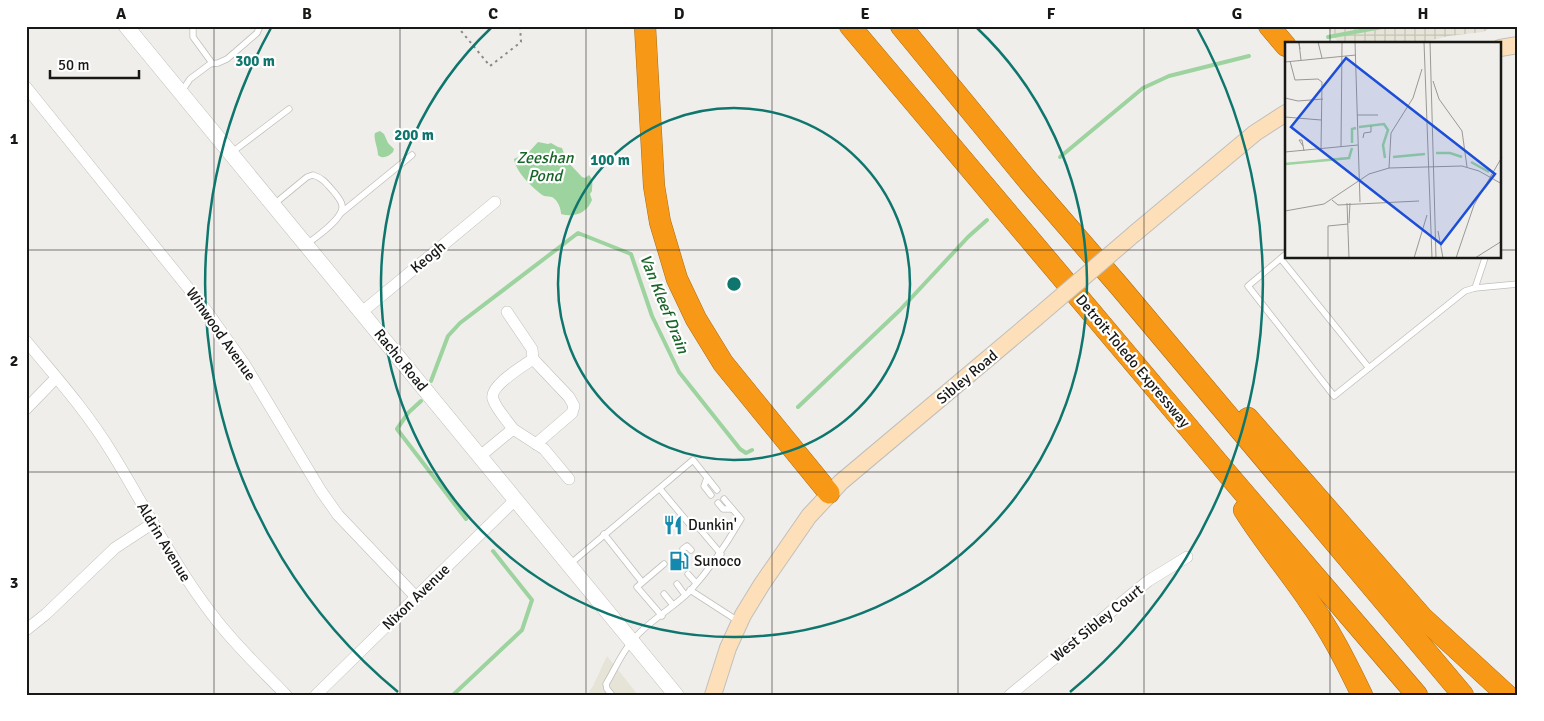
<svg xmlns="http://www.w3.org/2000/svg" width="1544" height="721" font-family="Signika,sans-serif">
<defs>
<pattern id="industrial-grid" width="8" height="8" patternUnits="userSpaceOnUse" patternTransform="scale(1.25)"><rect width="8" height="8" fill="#e6e3d7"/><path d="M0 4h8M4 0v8" fill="none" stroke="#c5c2b8"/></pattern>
</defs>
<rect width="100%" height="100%" fill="#f0eeea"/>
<path fill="#e6e3d7" d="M607,656l31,39h-51l6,-9z"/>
<path fill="url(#industrial-grid)" d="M1326,26h169l-12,6 -34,4 -34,8h-75z"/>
<g fill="#9cd39f">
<path d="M380,131l4,3 4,9 6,6 -1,3c-4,4 -10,8 -15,3 0,-7 -5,-17 -3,-22z"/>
<path d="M538,142l10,2 3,-1 7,4 4,1 5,13 15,16 3,1 4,-3c5,5 3,10 3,16l-2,3 2,6c-5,13 -18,18 -31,14 0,-5 -3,-14 -9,-17 -5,-1 -8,0 -11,-3 -10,-8 -25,-22 -27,-35l15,-7z"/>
</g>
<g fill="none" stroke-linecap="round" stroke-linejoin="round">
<g stroke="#9cd39f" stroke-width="4">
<path d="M1328,37l59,-11"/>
<path d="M1060,157l83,-69 26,-12 80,-20"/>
<path d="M431,381l17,-45 12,-13 118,-90 53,21 21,62 27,56 61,77 6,4 6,-3"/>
<path d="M421,401l-13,12 -11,16 69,90"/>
<path d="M798,407l102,-97 68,-73 19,-17"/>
<path d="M453,695l69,-65 10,-30 -39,-49"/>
</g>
<defs>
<g id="service">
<path d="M193,26v11l19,26"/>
<path d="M182,91l8,-12 20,-15 8,-1 9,-4 30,-26 3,-7"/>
<path d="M231,153l58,-44"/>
<path d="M273,205l34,-28 6,-2c10,3 14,9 21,17 3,4 7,8 8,13 3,13 -26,32 -35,39"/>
<path d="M341,213l71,-58"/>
<path d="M1286,254l-38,32 86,110 131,-105 10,-3 43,-4"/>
<path d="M1281,259l88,109"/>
<path d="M1475,288l10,-30"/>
<path d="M707,478l-3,8 7,9"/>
<path d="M660,489l31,37 8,2 22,26"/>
<path d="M718,503l5,6h9"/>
<path d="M604,534l38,48"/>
<path d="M683,549l4,-3 4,4"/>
<path d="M570,564l123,-104 24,30"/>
<path d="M688,574l8,9"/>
<path d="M677,584l8,11"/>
<path d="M690,590l48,31"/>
<path d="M664,594l9,11"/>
<path d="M662,616l-25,-29 27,-23"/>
<path d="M612,695l-5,-6 -1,-5c8,-13 15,-30 26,-43 16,-20 40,-32 58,-50 20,-22 36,-46 51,-72l-17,-20"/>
</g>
<g id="minor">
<path d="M26,87l180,223 39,55 76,126 17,24 78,82"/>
<path d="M362,312l133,-110"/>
<path d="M507,312l25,37 1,10c-10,7 -44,27 -40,40 3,10 14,21 20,30"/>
<path d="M26,341c30,36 62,72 86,112 34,55 62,113 102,164 21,28 48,53 72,78"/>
<path d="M533,359l36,38 5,9 -2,7 -36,31"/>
<path d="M26,409l30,-31"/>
<path d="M479,457l34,-28 31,20 25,30"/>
<path d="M26,630l20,-16 69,-66 38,-25"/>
<path d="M316,695l200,-196"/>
<path d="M1010,695l138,-114 39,-24"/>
</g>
<path id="tertiary" d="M126,26l550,669"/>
<g id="secondary">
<path d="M1500,48l18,-3"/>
<path d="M1134,234l121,-101 31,-20"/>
<path d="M713,695l15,-47 15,-33 19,-31 47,-68 32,-34 195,-164"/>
</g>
<g id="motorway">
<path d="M645,26l9,160 6,36 17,57 19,40 27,44 106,130"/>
<path d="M850,26l375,445 192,224"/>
<path d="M901,26l129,157 90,104 343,408"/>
<path d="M1269,26l17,20"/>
<path d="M1248,418l174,199 85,78"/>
<path d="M1244,510c20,32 44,60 65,91 21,29 37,61 53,94"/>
</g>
</defs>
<use href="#service" stroke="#c0bfbb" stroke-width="7"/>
<use href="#minor" stroke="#c0bfbb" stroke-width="12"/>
<use href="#tertiary" stroke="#c0bfbb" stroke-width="16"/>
<use href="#secondary" stroke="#c0bfbb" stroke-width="18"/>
<use href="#motorway" stroke="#a96c17" stroke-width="22"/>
<path stroke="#8a8986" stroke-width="2" stroke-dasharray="2.5 4" stroke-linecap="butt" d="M457,26l33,40 31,-24 -1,-16"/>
<use href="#service" stroke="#fff" stroke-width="5.5"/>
<use href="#minor" stroke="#fff" stroke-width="11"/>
<use href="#tertiary" stroke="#fff" stroke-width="15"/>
<use href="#secondary" stroke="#fde0b9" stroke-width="16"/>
<use href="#motorway" stroke="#f79917" stroke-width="21"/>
<defs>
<path id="secondary-bridge" d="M1036,318l98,-84"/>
</defs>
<use href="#secondary-bridge" stroke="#c0bfbb" stroke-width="18" stroke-linecap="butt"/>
<use href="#secondary-bridge" stroke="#fde0b9" stroke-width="16"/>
</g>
<path fill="none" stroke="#181816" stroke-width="1" stroke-opacity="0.55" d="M214,26v669M400,26v669M586,26v669M772,26v669M958,26v669M1144,26v669M1330,26v18M26,250h1260M1500,250h18M1330,258v437M26,472h1492"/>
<g fill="none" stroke="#0f766e" stroke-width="2.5">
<circle cx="734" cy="284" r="176"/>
<path d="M977 28A353 353 0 1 1 491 28"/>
<path d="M398 692A529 529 0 0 1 271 28M1197 28A529 529 0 0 1 1070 692"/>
</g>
<defs>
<symbol id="restaurant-bare" viewBox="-9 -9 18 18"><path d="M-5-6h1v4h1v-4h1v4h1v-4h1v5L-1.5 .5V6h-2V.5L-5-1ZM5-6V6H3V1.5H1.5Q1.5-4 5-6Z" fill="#1589ad" stroke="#fff" stroke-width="2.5" paint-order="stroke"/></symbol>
<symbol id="fuel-bare" viewBox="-9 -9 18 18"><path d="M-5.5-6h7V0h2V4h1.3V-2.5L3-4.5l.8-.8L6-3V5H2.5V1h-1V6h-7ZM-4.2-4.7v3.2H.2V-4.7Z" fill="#1589ad" stroke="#fff" stroke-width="2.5" paint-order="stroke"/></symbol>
</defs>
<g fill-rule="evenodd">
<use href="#restaurant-bare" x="659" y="511" width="28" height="28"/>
<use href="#fuel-bare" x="665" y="547" width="28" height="28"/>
</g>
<g text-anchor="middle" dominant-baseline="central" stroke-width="4.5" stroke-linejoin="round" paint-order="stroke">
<g font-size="15" fill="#181816" stroke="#fff">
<text transform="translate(428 257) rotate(-40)">Keogh</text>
<text transform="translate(221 334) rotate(55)">Winwood Avenue</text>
<text transform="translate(401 360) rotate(51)">Racho Road</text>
<text transform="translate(1133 361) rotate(50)">Detroit-Toledo Expressway</text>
<text transform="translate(967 377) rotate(-40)">Sibley Road</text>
<text transform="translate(164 542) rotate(59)">Aldrin Avenue</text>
<text transform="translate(416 597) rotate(-44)">Nixon Avenue</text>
<text transform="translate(1097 623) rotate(-39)">West Sibley Court</text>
</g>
<g font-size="15" fill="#181816" stroke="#fff" text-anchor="start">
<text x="688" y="525">Dunkin'</text>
<text x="694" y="561">Sunoco</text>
</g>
<g font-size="16" font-style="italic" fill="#186627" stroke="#fff">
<text x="545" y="158">Zeeshan<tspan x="545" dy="18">Pond</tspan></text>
<text transform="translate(664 304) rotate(68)">Van Kleef Drain</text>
</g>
</g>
<g transform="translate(1285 42)">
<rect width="216" height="216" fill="#f0eeea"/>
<path fill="none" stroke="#9cd39f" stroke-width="2.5" d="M74,85l25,-3 4,6 -5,15 2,13M67,101v-14l4,-1M151,111h14l12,4M108,115l32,-3M186,120l18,10M0,122l64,-6 3,-10"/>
<path fill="none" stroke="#9a9895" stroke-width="1" d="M33,0l4,16M70,0l5,160M139,0l8,216M145,0l6,216M15,7l-1,-6 2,17M5,19l5,19 23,-1 4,3 -1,67M0,20l71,-7M148,39l6,18 23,32 5,36M0,56l13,3 25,-2M72,73h21M0,75l36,3M78,96l1,-5 7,-1v-6M18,104l-4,-6h3l2,11M56,105l1,-104M0,110l73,-7M104,126l2,-35 22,-35 9,-29M47,158l6,5 81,-4M62,161l2,55M0,169l39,-7 45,-30 20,-6 73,-2 17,5 23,13M64,181l1,-20M153,189l5,27M43,216v-32l20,-2M129,216l13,-43M171,216l18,-53 28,-48M190,216l27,-17"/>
<path fill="#1d4ed8" fill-opacity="0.15" stroke="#1d4ed8" stroke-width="2.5" d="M61,16l149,116 -54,70 -150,-117z"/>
<rect width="216" height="216" fill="none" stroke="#181816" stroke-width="2.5"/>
</g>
<circle cx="734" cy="284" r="8" fill="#0f766e" stroke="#fff" stroke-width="2.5"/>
<g font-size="15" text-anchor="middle" font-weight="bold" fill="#0f766e" stroke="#fff" stroke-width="4.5" stroke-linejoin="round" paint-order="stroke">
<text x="255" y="66">300 m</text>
<text x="414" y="140">200 m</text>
<text x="610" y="165">100 m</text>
</g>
<rect width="1544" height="721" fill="none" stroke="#ffffff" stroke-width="55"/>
<path d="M50 70v8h89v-8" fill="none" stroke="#181816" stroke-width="2.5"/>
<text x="58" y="70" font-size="15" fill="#181816" stroke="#ffffff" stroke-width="4" paint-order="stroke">50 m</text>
<rect x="28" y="28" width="1488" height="666" fill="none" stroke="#181816" stroke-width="2"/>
<g font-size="16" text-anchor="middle" font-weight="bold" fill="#181816">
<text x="121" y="19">A</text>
<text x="307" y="19">B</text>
<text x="493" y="19">C</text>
<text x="679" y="19">D</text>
<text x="865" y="19">E</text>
<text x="1051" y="19">F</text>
<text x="1237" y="19">G</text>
<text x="1423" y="19">H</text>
<text x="14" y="144">1</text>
<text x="14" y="366">2</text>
<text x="14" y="588">3</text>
</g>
</svg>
